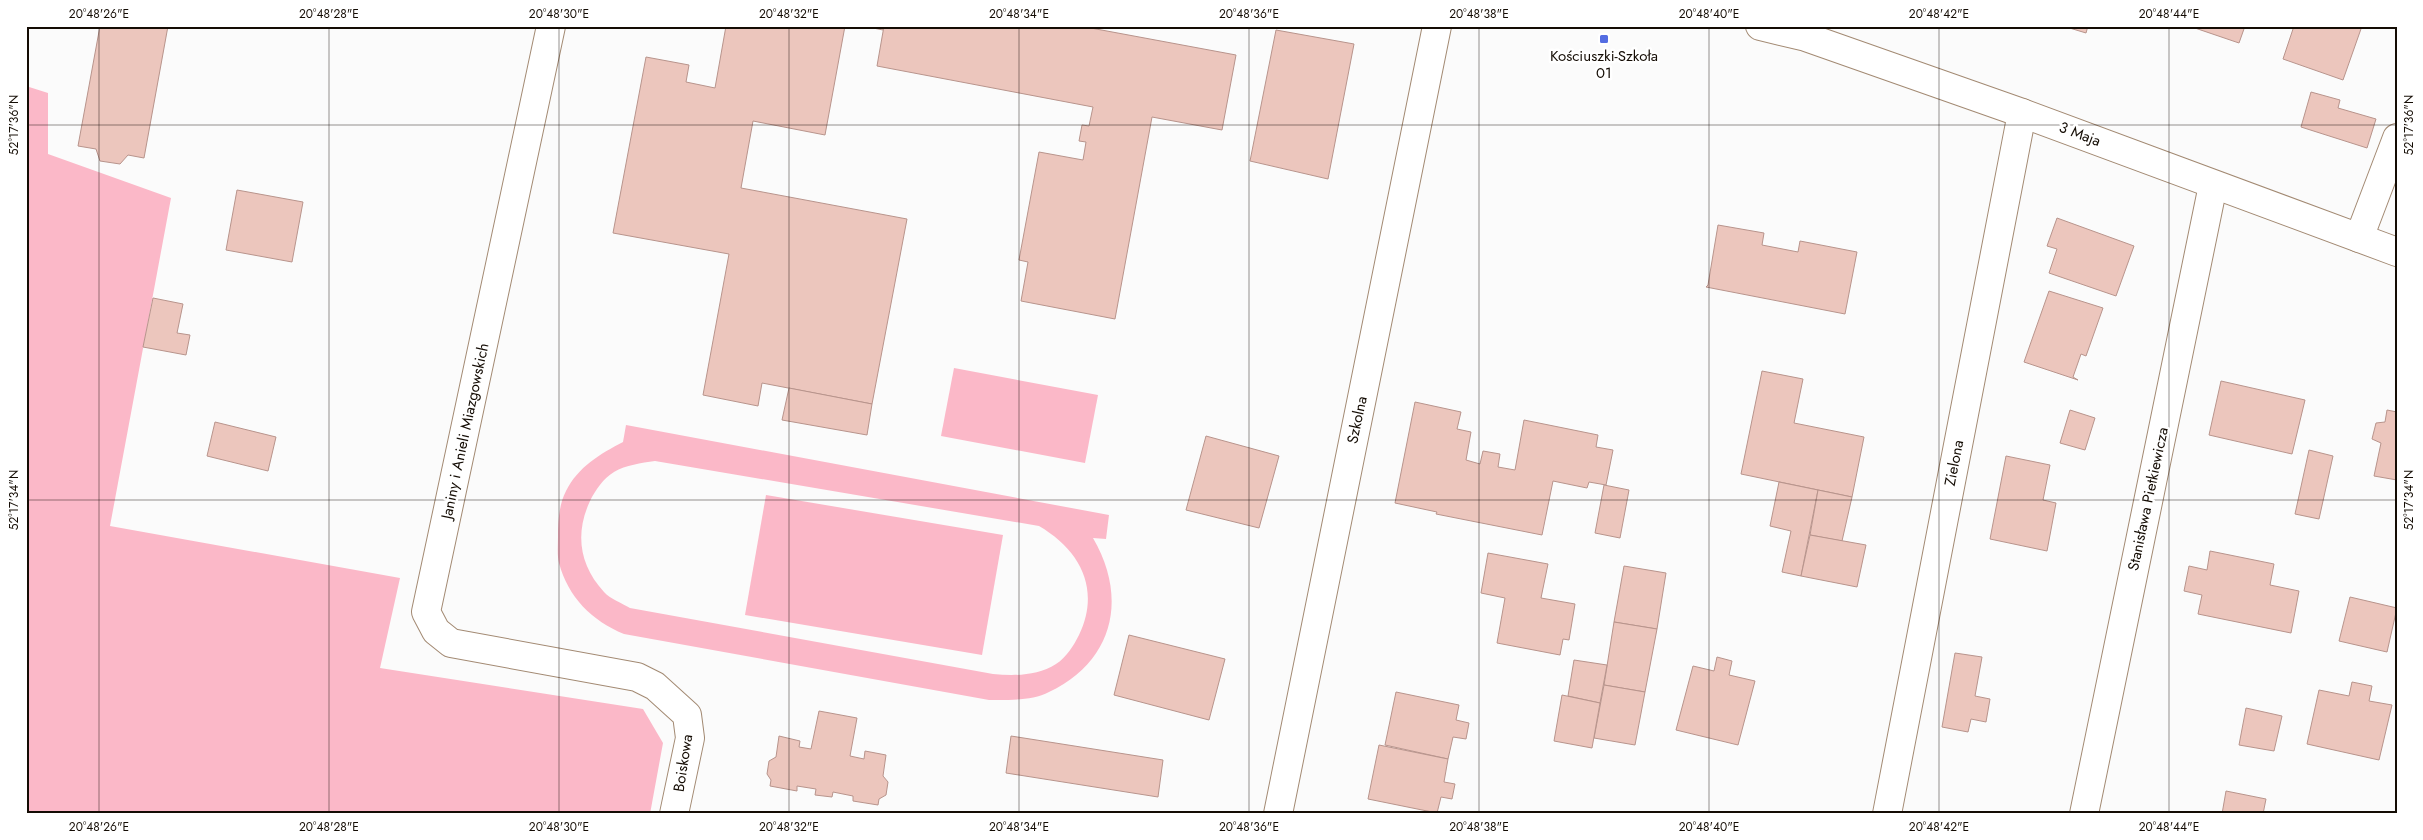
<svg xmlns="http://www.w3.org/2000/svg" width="2423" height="840" font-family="Jost,sans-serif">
<rect width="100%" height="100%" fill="#fbfbfb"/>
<g fill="#fbb8c8" fill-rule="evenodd">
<path d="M26,86l22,7v61l123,44 -61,328 290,52 -20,90 263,41 20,34 -13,71h-624z"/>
<path d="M954,368l144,27 -13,68 -144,-27z"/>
<path d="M626,425l483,90 -3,24 -13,-1c35,60 21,123 -44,154 -17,9 -42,8 -60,8l-365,-66c-32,-13 -56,-37 -65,-71 -2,-8 -1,-18 -1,-27 0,-14 1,-32 8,-45 12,-24 34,-37 57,-49zM655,461l384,65c41,24 62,63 40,109 -5,10 -13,23 -23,29 -19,12 -42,12 -63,10l-363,-66c-8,-5 -20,-9 -26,-16 -25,-27 -29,-59 -14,-91 6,-12 13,-22 24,-29 12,-7 27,-9 41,-11z"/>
<path d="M766,495l237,40 -21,120 -237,-40z"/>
</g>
<g fill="#ecc6bd" stroke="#b8948c">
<path d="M100,26h68l-24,132 -16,-3 -8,9 -20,-3 -4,-12 -18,-3z"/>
<path d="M726,26h119l-20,109 -72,-14 -12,67 166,31 -35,185 -110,-21 -4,23 -55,-11 26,-141 -116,-21 33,-176 43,8 -3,17 29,6z"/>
<path d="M863,26h21l-1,4z"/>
<path d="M884,26h196l156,29 -14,75 -70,-13 -37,202 -94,-18 7,-39 -9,-2 20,-108 44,8 3,-18 -7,-1 3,-16 7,1 4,-19 -216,-41z"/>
<path d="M2063,26h25l-2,7z"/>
<path d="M2189,26h56l-6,17z"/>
<path d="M2294,26h68l-19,54 -60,-21z"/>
<path d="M1276,30l78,14 -26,135 -78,-18z"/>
<path d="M2311,92l29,8 -2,8 38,11 -9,29 -66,-21z"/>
<path d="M237,190l66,12 -11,60 -66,-12z"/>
<path d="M2057,218l77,28 -18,50 -67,-23 8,-24 -10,-3z"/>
<path d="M1718,225l46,8 -2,12 36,7 2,-11 57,11 -12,62 -139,-27 2,-2z"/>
<path d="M2049,291l54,17 -17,48 -5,-2 -8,23 5,3 -54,-18z"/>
<path d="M153,298l30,6 -6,29 13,2 -4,20 -43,-8z"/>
<path d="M1762,371l41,8 -9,44 70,14 -12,60 -111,-23z"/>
<path d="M2221,381l84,19 -13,54 -83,-19z"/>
<path d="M789,388l83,16 -5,31 -85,-15z"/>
<path d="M1415,402l46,10 -4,17 14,3 -5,28 14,4 3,-13 17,3 -2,13 17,3 9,-50 74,15 -2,12 17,3 -7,35 -17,-3 -2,6 -34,-7 -11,54 -106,-21 1,-2 -42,-9z"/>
<path d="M2070,410l25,8 -10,32 -25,-7z"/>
<path d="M2387,410l10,2v68l-23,-4 7,-33 -9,-4 4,-16 9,-1z"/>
<path d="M215,422l61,15 -8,34 -61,-15z"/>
<path d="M1206,436l73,20 -20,72 -73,-18z"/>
<path d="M2309,450l24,6 -14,63 -24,-5z"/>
<path d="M2006,456l44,9 -7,35 13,3 -9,48 -57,-12z"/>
<path d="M1779,482l39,8 -17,86 -19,-4 9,-41 -21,-5z"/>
<path d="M1604,485l25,5 -9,48 -25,-5z"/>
<path d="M1818,490l34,7 -10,44 -32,-6z"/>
<path d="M1810,535l56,10 -9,42 -56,-11z"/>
<path d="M2210,551l64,13 -4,21 29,6 -8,42 -93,-19 4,-19 -18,-4 5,-25 18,4z"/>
<path d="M1488,553l60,11 -7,34 34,6 -6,36 -6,-1 -3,16 -63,-12 8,-45 -24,-5z"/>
<path d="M1624,566l42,7 -9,56 -43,-7z"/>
<path d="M2350,597l47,11 -10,44 -48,-11z"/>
<path d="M1614,622l43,7 -12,63 -41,-7z"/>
<path d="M1129,635l96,24 -16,61 -95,-25z"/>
<path d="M1955,653l27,4 -7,39 15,3 -4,23 -15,-3 -3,13 -26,-5z"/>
<path d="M1717,657l15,4 -3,14 26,6 -17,64 -62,-15 17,-64 21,5z"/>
<path d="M1574,660l33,5 -7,38 -32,-7z"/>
<path d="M2352,682l20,4 -3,15 23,4 -13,55 -72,-16 12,-54 30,6z"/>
<path d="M1604,685l41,7 -10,53 -41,-7z"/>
<path d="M1396,692l63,13 -3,15 13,3 -3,16 -13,-2 -5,22 -63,-14z"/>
<path d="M1562,695l38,8 -8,45 -38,-7z"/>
<path d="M2246,708l36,8 -8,35 -35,-6z"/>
<path d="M819,711l38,7 -7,38 14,3 1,-8 21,4 -3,21 5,6 -2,13 -7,4 -1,6 -25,-4v-5l-20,-4 -1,5 -17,-2 1,-6 -19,-3v5l-27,-5 1,-6 -4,-6 2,-13 7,-4 3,-21 21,5 -1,6 12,2z"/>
<path d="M1011,736l152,24 -5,37 -152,-24z"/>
<path d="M1379,745l69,14 -4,23 11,2 -3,15 -11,-2 -4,16 -69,-14z"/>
<path d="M2226,791l40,8 -3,15h-41z"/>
</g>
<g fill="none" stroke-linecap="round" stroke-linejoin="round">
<defs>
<g id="minor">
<path d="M551,26l-125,586 10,19 15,12 186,34 18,9 32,29 3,23 -16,76"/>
<path d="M2359,238l38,-100"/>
<path d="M1278,814l159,-788"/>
<path d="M1887,814l135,-701"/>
<path d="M2084,814l129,-629"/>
</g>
<path id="tertiary" d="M1760,26l46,11 216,76 375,139"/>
</defs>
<use href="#minor" stroke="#a38a73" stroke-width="30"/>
<use href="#tertiary" stroke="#a38a73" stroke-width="30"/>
<use href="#minor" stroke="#fff" stroke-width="28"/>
<use href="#tertiary" stroke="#fff" stroke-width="28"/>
</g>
<path fill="none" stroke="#140c04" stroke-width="1" stroke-opacity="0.45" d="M99,26v788M329,26v788M559,26v788M789,26v788M1019,26v788M1249,26v788M1479,26v788M1709,26v788M1939,26v788M2169,26v788M26,125h2371M26,500h2371"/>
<rect fill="#546de2" stroke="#fff" stroke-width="2" x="1599" y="34" width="10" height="10" rx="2.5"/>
<g text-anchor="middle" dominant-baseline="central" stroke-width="5" stroke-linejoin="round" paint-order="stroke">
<g font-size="15" fill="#140c04" stroke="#fff">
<text x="1604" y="56">Kościuszki-Szkoła<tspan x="1604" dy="17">01</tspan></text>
</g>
<g font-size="15" fill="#140c04" stroke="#fff">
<text transform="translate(2080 134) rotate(21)">3 Maja</text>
<text transform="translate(1357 420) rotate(-78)">Szkolna</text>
<text transform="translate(465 431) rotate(-78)">Janiny i Anieli Miazgowskich</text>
<text transform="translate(1954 463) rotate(-79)">Zielona</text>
<text transform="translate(2148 499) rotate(-78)">Stanisława Pietkiewicza</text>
<text transform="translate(683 763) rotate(-81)">Boiskowa</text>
</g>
</g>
<rect width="2423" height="840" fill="none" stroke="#ffffff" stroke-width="55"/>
<rect x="28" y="28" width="2368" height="784" fill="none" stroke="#140c04" stroke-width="2"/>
<g font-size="12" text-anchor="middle" fill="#140c04">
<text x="99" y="18">20°48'26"E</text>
<text x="329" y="18">20°48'28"E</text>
<text x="559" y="18">20°48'30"E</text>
<text x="789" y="18">20°48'32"E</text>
<text x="1019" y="18">20°48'34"E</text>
<text x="1249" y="18">20°48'36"E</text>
<text x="1479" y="18">20°48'38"E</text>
<text x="1709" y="18">20°48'40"E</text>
<text x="1939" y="18">20°48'42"E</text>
<text x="2169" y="18">20°48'44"E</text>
<text transform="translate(14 125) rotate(-90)" y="4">52°17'36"N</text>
<text transform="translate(2409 125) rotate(-90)" y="4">52°17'36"N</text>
<text transform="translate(14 500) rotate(-90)" y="4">52°17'34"N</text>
<text transform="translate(2409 500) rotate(-90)" y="4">52°17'34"N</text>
<text x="99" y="831">20°48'26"E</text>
<text x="329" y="831">20°48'28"E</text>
<text x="559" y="831">20°48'30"E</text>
<text x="789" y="831">20°48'32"E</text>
<text x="1019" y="831">20°48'34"E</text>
<text x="1249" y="831">20°48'36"E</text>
<text x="1479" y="831">20°48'38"E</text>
<text x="1709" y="831">20°48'40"E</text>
<text x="1939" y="831">20°48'42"E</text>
<text x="2169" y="831">20°48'44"E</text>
</g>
</svg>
